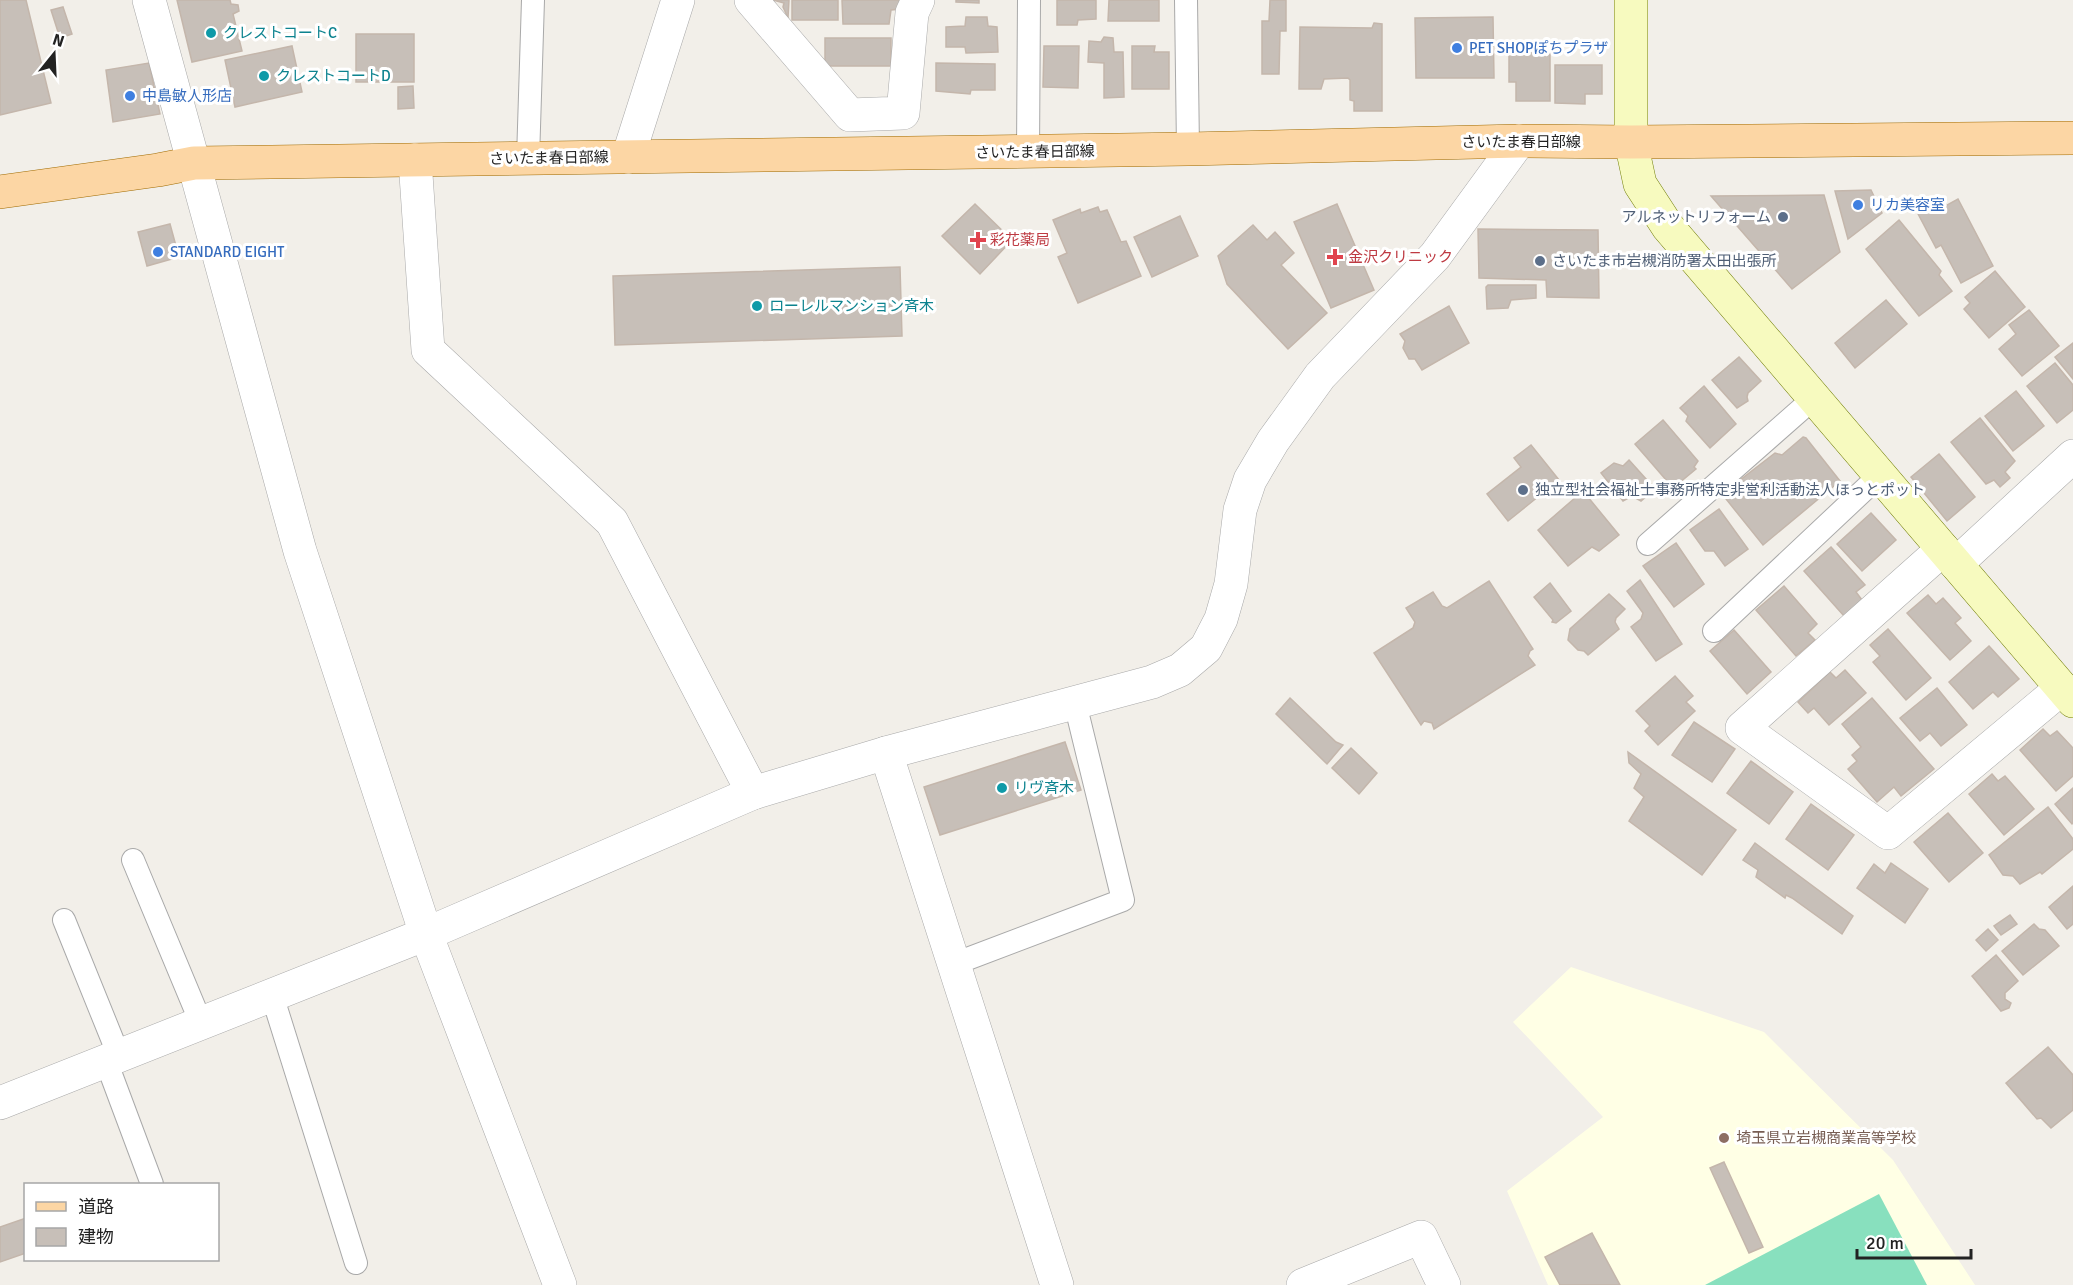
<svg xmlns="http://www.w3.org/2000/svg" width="2073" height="1285" font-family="Signika,'Noto Sans JP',sans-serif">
<rect width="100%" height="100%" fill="#f2efe9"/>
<path fill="#ffffe5" d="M1571,967l193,65 129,128 82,125h-427l-41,-94 96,-74 -90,-95z"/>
<path fill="#88e0be" d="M1879,1194l48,91h-222z"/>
<g fill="#c7bfb8" stroke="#c4b6ab" stroke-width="1.5">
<path d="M0,0h26l25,103 -51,12z"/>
<path d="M177,0h53l1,4 7,1 1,6 -6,3 9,37 -50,11z"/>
<path d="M773,0h16l-1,18 -5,-11 1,-4z"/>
<rect x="792" y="0" width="46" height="20"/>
<path d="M842,0h58l1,9 -10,1 -2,14h-46z"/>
<path d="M956,0h23v3l-23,-1z"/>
<path d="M1057,0h39v19l-18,1 -1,5h-20z"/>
<path d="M1109,0h50v21h-51z"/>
<path d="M1270,0h16v31h-6l-1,43h-17v-53h7z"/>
<path d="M63,7l9,27 -12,4 -9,-28z"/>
<path d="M966,17h21l1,9 9,1 1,25 -32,1 -1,-6h-19v-20l19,-1z"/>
<path d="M1493,17l1,61h-78l-1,-60z"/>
<path d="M1374,23l8,1v87h-28v-10l-4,-1v-20l-2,-2 -24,1 -3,10h-22l1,-62 72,1z"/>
<rect x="356" y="34" width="58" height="48"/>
<path d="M1104,37l9,1 1,14h9l1,45 -20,1v-35l-16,-1 1,-21 12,1z"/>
<rect x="825" y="38" width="66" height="28"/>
<path d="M292,46l10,46 -67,15 -10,-47z"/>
<path d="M1044,46h35l-1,42 -35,-1z"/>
<path d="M1132,46h23l-1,6h15v37h-37z"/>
<path d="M1509,51h41v50h-34v-19h-7z"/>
<path d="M149,63l11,51 -47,8 -7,-52z"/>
<path d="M936,63l59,1v26h-24l-1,4 -34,-3z"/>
<path d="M1555,65h47v29h-17v10l-30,-1z"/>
<path d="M413,86l1,22 -16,1v-22z"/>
<path d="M1871,190l11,23 -34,26 -13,-48z"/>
<path d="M1824,195l16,57 -48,37 -81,-93z"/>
<path d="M1935,198l5,11 18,-10 35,67 -32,17 -20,-38 -5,3 -21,-40z"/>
<path d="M975,204l37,36 -32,34 -38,-38z"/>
<path d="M1337,204l37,86 -43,18 -37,-86z"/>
<path d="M1098,207l2,5 7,-2 14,32 5,-1 15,35 -63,27 -20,-46 9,-4 -14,-33 27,-11 1,4z"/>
<path d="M1180,216l18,40 -46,21 -18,-40z"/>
<path d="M1899,220l42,51 -2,4 13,16 -33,25 -53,-67z"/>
<path d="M170,224l9,33 -32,9 -9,-34z"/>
<path d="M1253,225l14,15 8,-8 19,21 -13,12 46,48 -39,36 -61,-65 -9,-28z"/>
<path d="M1478,229l120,1 1,68 -52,-1 -1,-17 -67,-2z"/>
<path d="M900,267l2,69 -287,9 -2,-69z"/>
<path d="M1995,271l30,36 -36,31 -25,-29 6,-6 -5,-6z"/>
<path d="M1488,285h48v13l-25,2 -3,8 -21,1 -1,-22z"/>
<path d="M1886,300l21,24 -52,44 -20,-25z"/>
<path d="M1449,306l20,37 -47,27 -7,-11h-6l-6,-11 2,-7 -5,-7z"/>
<path d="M2029,310l30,36 -37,30 -23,-27 17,-15 -7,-9z"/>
<path d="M2073,343v36l-18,-22z"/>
<path d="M1739,357l22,24 -13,12 -1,4 1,4 -11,7 -25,-28z"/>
<path d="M2055,363l18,22v25l-16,13 -30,-37z"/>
<path d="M1704,386l32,38 -26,24 -24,-27 2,-5 -8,-8z"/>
<path d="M2016,391l28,35 -31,25 -28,-35z"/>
<path d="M1980,418l35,43 -10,11 5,6 -10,9 -6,-7 -8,4 -35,-42z"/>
<path d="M1663,420l35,41 -4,6 2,2 -23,19 -38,-44z"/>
<path d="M1803,437l3,1 34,43 -77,64 -41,-51 53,-41 7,2z"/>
<path d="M1531,445l28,35 -51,41 -21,-27 34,-27 -7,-9z"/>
<path d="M1939,454l36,43 -28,24 -36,-44z"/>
<path d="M1629,460l26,29 -14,12 -9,-5 -9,5 -22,-28 13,-10 9,3z"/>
<path d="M1583,491l36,44 -20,16 -7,-4 -24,19 -30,-36z"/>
<path d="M1719,509l29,40 -23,17 -11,-15h-9l-15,-21z"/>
<path d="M1871,513l25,27 -34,31 -25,-27z"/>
<path d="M1676,543l28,41 -30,23 -31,-41z"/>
<path d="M1831,547l34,38 -9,7 6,8 -18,16 -40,-45z"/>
<path d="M1640,580l42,64 -26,17 -25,-34 10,-8 2,-6 -16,-22z"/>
<path d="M1489,581l44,68 -3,2 -2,5 7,9 -101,64 -2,-6 -8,-2 -3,4 -47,-72 39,-25 2,-6 -9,-14 27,-16 9,14 5,2z"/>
<path d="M1550,583l21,28 -15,12 -4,-1 1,-2 -19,-23z"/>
<path d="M1784,586l33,38 -9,9 7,7 -19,16 -40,-46z"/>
<path d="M1609,594l16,15 -9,9 -1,4 4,7 -31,26 -4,-4 -6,-1 -10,-10 2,-11z"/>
<path d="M1928,595l8,9 7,-6 18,20 -6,5 16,18 -21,19 -43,-47z"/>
<path d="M1888,629l43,49 -25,22 -33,-38 7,-6 -10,-11z"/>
<path d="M1734,630l37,42 -24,22 -37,-43z"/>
<path d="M1989,646l30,33 -21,18 -5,-5 -20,17 -24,-27z"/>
<path d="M1845,670l21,23 -37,32 -15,-17 -6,5 -10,-11 32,-30 6,6z"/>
<path d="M1675,676l18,20 -7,6 9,9 -37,34 -13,-14 5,-5 -14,-15z"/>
<path d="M1937,688l30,37 -26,21 -11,-13 -10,8 -20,-23z"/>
<path d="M1290,698l46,44 7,3 -16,19 -51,-50z"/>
<path d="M1872,698l62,71 -33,27 -7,-9 -17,15 -29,-33 9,-8 -5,-6 9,-8 -19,-23z"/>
<path d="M1694,722l41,27 -23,33 -40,-27z"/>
<path d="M2043,729l7,7 7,-5 16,17v28l-17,15 -36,-41z"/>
<path d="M1065,742l16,48 -141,45 -16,-48z"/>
<path d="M1351,748l26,25 -18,21 -27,-26z"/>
<path d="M1628,752l108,78 -34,45 -73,-54 15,-24 -10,-9 7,-14 -12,-11z"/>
<path d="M1751,761l42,31 -24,32 -42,-31z"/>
<path d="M1992,774l6,7 7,-5 29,33 -30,26 -35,-41z"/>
<path d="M2073,788v35l-1,1 -17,-20z"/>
<path d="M1811,804l43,31 -26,35 -42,-31z"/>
<path d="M2048,807l25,32v10l-31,25 -2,-2 -20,12 -7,-8 -10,-1 -14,-20z"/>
<path d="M1948,813l35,40 -34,29 -35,-40z"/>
<path d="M1755,843l98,73 -11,18 -50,-36 -6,-3 -1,3 -29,-21 2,-7 -15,-10z"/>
<path d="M1891,863l37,26 -23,34 -48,-35 17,-24 11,9z"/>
<path d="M2073,886v38l-6,5 -18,-22z"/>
<path d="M2010,915l7,9 -16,11 -7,-9z"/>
<path d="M2034,924l5,5 6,1 14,16 -36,29 -21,-24z"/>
<path d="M1988,929l10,11 -12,11 -10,-11z"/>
<path d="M1996,955l22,26 -13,12v6l6,4 -2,5 -8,3 -29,-35z"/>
<path d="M2048,1047l25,28v35l-22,18 -10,-10 -4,1 -31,-36z"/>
<path d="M1724,1162l39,85 -14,6 -39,-85z"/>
<path d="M26,1218v35l-26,9v-35z"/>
<path d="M1592,1233l28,52h-60l-15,-28z"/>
</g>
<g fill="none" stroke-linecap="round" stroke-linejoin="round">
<defs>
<g id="lane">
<path d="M1186,0l2,149"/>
<path d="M1028,152l1,-152"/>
<path d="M528,159l5,-159"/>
<path d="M1648,544l166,-146"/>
<path d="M1714,631l166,-156"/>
<path d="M133,860l68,163"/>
<path d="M64,920l55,136"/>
<path d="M954,964l169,-64 -48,-197"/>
<path d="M272,995l84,268"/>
<path d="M106,1061l46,123"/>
</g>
<g id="street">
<path d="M149,0l151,551 126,383 134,351"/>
<path d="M751,0l99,115 53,-2 9,-100 6,-13"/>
<path d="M628,157l50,-157"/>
<path d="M415,160l13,190 184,172 141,271"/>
<path d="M1943,549l-201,179 146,105 174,-145"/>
<path d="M1956,564l117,-108"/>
<path d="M886,753l171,532"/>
<path d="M0,1103l426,-169 327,-141 133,-40 266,-71 28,-12 26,-22 15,-29 10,-35 9,-74 10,-30 23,-39 47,-65 115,-120 84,-115"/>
<path d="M1303,1285l118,-48 23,48"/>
</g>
<path id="secondary" d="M1631,0v142l9,42 28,43 405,474"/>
<path id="primary" d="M0,192l158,-22 36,-7 994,-14 331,-8 112,1 442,-4"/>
</defs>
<use href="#lane" stroke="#a9a9a9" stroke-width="24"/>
<use href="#street" stroke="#a9a9a9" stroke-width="34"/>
<use href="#secondary" stroke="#707d05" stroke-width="34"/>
<use href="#primary" stroke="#a06b00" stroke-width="34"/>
<use href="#lane" stroke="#fff" stroke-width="22"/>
<use href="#street" stroke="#fff" stroke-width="33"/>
<use href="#secondary" stroke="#f7fabf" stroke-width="33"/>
<use href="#primary" stroke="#fcd6a4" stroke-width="33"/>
</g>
<g fill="#0f9aa8" stroke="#fff" stroke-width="2">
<circle cx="211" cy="33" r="6"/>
<circle cx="264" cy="76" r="6"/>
<circle cx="757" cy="306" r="6"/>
<circle cx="1002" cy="788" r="6"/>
</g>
<g fill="#3f7fe0" stroke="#fff" stroke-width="2">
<circle cx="1457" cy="48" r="6"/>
<circle cx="130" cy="96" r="6"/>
<circle cx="1858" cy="205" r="6"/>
<circle cx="158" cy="252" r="6"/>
</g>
<g fill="#5c6f8a" stroke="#fff" stroke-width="2">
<circle cx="1783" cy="217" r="6"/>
<circle cx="1540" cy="261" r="6"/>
<circle cx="1523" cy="490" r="6"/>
</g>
<g fill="#e0444e" stroke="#fff" stroke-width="2">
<path d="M975 231h6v6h6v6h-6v6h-6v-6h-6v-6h6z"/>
<path d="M1332 248h6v6h6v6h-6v6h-6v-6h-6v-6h6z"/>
</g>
<circle fill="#8d6e63" stroke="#fff" stroke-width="2" cx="1724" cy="1138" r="6"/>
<g text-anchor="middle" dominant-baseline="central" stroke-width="6" stroke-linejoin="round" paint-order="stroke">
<g font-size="15" fill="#0d838f" stroke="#fff" text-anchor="start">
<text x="223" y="33">クレストコートC</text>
<text x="276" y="76">クレストコートD</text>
<text x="769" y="306">ローレルマンション斉木</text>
<text x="1014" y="788">リヴ斉木</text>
</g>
<g font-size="15" fill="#366cbe" stroke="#fff" text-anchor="start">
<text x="1469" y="48">PET SHOPぽちプラザ</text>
<text x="142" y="96">中島敏人形店</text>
<text x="1870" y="205">リカ美容室</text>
<text x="170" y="252">STANDARD EIGHT</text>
</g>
<g font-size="15" fill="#222" stroke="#fff">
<text x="1521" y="142">さいたま春日部線</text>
<text transform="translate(1035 152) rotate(-1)">さいたま春日部線</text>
<text transform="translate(549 158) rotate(-1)">さいたま春日部線</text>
</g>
<g font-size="15" fill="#4e5e75" stroke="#fff" text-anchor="start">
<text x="1771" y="217" text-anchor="end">アルネットリフォーム</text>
<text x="1552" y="261">さいたま市岩槻消防署太田出張所</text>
<text x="1535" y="490">独立型社会福祉士事務所特定非営利活動法人ほっとポット</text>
</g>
<g font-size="15" fill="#be3a42" stroke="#fff" text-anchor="start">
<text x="990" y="240">彩花薬局</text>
<text x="1348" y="257">金沢クリニック</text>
</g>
<g font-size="15" fill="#785e54" stroke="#fff" text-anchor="start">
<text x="1736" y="1138">埼玉県立岩槻商業高等学校</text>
</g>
</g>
<rect x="24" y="1183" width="195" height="78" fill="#ffffff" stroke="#a7a7a7" stroke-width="1.5"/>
<rect x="36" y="1202" width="30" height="9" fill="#fcd6a4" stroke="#a7a7a7" stroke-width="1.5"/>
<text x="78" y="1213" font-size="18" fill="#222222">道路</text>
<rect x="36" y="1228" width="30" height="18" fill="#c7bfb8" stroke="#a7a7a7" stroke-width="1.5"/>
<text x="78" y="1243" font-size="18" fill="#222222">建物</text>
<g transform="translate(54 54) rotate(18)" stroke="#ffffff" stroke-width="4.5" paint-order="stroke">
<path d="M0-4.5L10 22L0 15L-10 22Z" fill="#222222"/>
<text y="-9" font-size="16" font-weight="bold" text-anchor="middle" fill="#222222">N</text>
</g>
<path d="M1857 1249v9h114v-9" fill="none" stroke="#222222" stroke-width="3"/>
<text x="1866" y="1249" font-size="18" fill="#222222" stroke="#ffffff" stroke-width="4.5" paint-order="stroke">20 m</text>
</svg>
